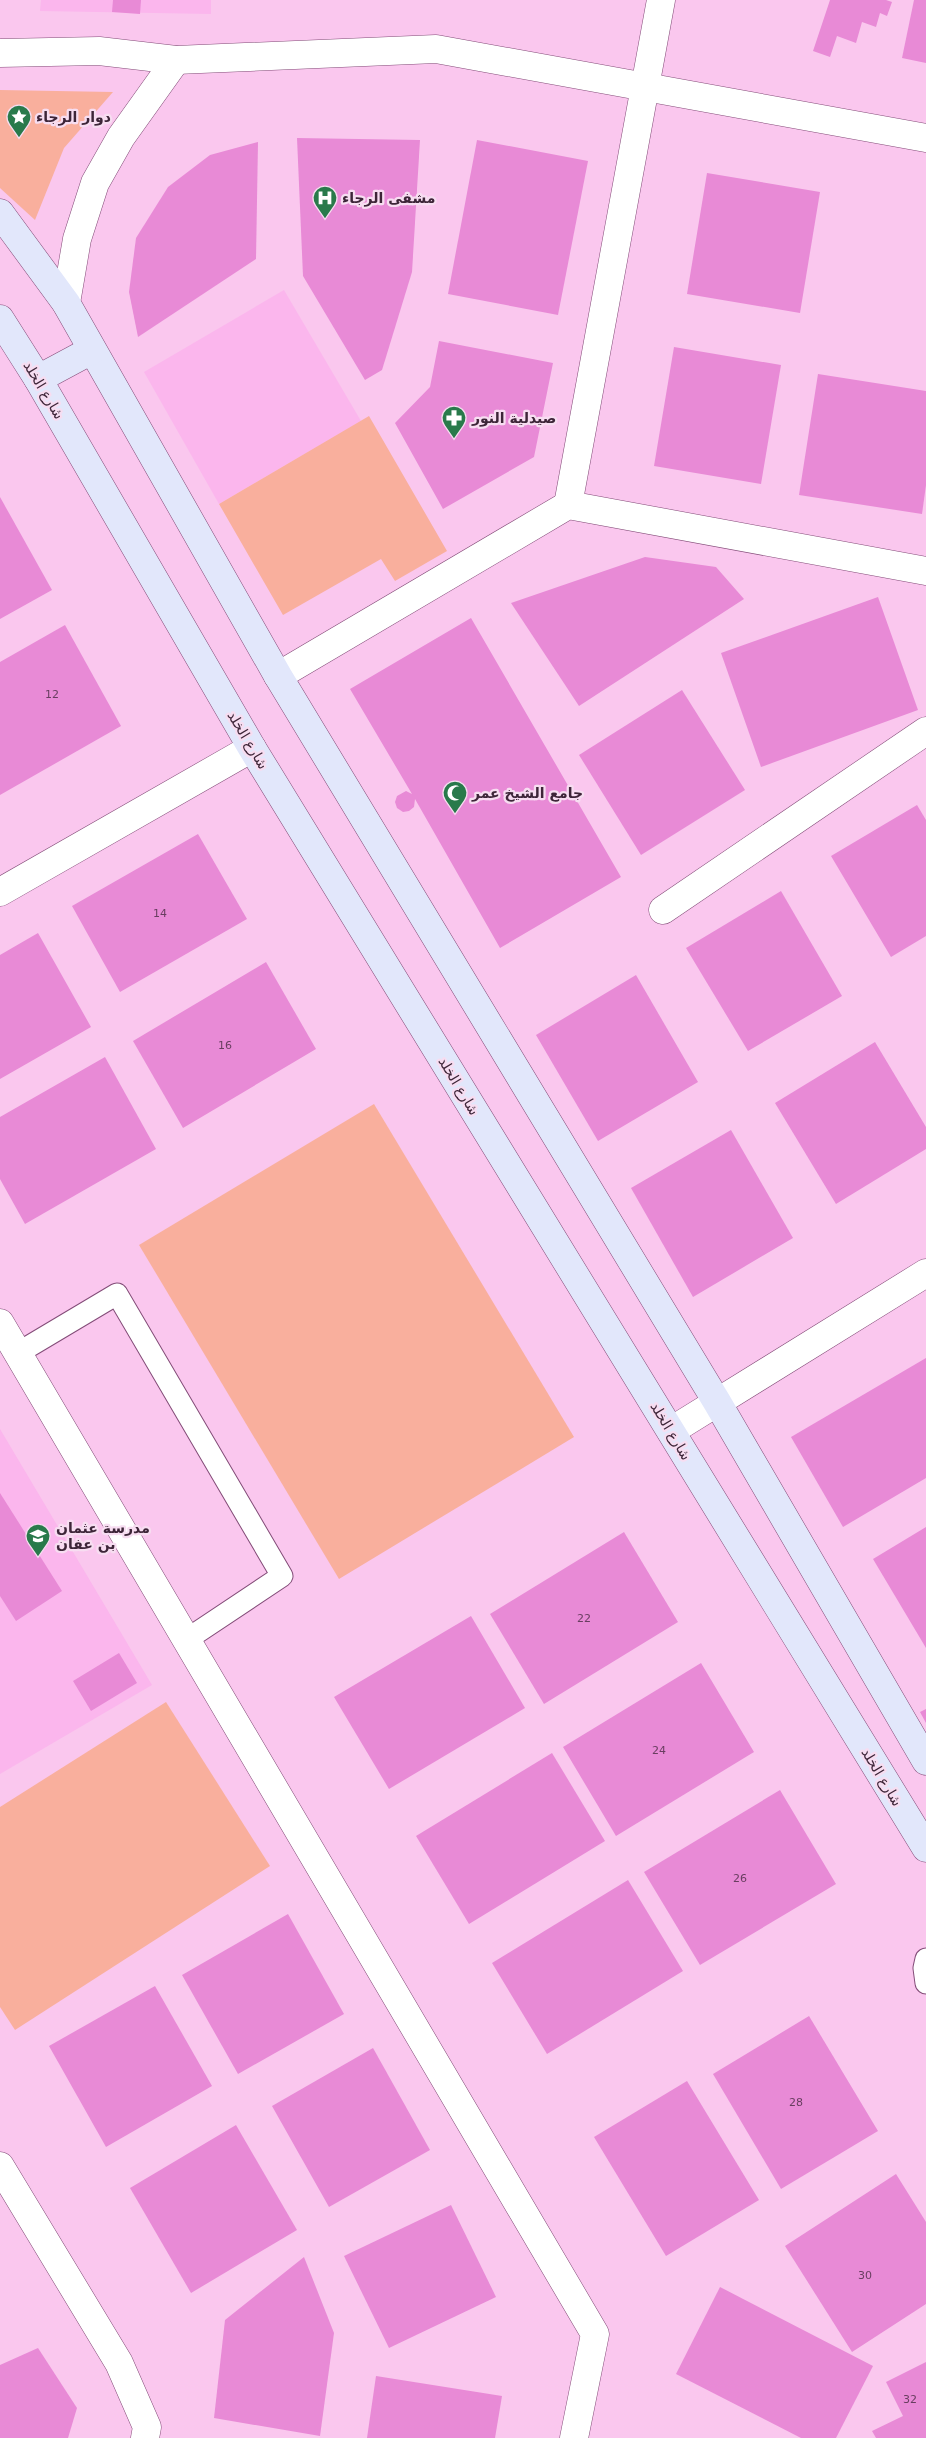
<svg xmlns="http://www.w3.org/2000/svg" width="926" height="2438" font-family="'DejaVu Sans',Cairo,sans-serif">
<rect width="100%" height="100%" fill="#fac7ee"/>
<g fill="#fbb6ed">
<path d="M41,0h170v14l-171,-3z"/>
<path d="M284,290l77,131 -142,83 -75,-132z"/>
<path d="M0,1429l152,256 -152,89z"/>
</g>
<g fill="#f9af9d">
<path d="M0,90l113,2 -49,56 -29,72 -35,-32z"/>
<path d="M369,416l78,135 -52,30 -14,-22 -98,56 -64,-111z"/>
<path d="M374,1104l200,333 -235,142 -200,-334z"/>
<path d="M166,1702l104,164 -255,164 -15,-23v-200z"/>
</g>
<g fill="#e88ad6">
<path d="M113,0h28l-1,14 -28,-2z"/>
<path d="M830,0h56l6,2 -5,14 -7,-3 -4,14 -14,-5 -6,21 -19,-7 -7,21 -17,-6z"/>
<path d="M914,0h12v63l-24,-5z"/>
<path d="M297,138l123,2 -8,132 -30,98 -17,10 -62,-104z"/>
<path d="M477,140l111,21 -30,154 -110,-21z"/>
<path d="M258,142l-2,117 -118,78 -9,-45 7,-54 32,-51 42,-32z"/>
<path d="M707,173l113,19 -20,121 -113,-19z"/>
<path d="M439,341l114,22 -19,94 -91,52 -48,-86 35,-36z"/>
<path d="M674,347l107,18 -20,119 -107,-18z"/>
<path d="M818,374l108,17v94l-4,29 -123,-19z"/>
<path d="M0,497l52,93 -52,29z"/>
<path d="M645,557l71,10 28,32 -165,107 -68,-103z"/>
<path d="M878,597l40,113 -157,57 -40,-114z"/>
<path d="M471,618l150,259 -121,71 -85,-149 -1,8 -5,4 -6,1 -6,-4 -2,-6 2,-6 9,-5 6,3 -62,-105z"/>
<path d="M65,625l56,101 -121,69v-133z"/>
<path d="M682,690l63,100 -104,65 -62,-100z"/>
<path d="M917,805l9,15v116l-35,21 -60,-101z"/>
<path d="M198,834l49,85 -127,73 -48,-86z"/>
<path d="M781,891l61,105 -94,55 -62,-103z"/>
<path d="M38,933l53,94 -91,52v-124z"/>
<path d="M266,962l50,87 -133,79 -50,-87z"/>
<path d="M636,975l62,107 -100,59 -62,-106z"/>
<path d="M875,1042l51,85v22l-90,55 -61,-101z"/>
<path d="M105,1057l51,92 -131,75 -25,-45v-62z"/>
<path d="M731,1130l62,108 -100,59 -62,-109z"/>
<path d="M926,1358v120l-83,49 -52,-90z"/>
<path d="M0,1493l62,98 -46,30 -16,-25z"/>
<path d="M926,1527v121l-53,-89z"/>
<path d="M624,1532l54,90 -134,82 -54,-90z"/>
<path d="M471,1616l54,92 -136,81 -55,-92z"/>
<path d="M119,1653l18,30 -46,28 -18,-30z"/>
<path d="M701,1663l53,89 -138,84 -53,-89z"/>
<path d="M926,1709v14l-6,-11z"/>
<path d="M552,1753l53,88 -136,83 -53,-88z"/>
<path d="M780,1790l56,94 -136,81 -56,-93z"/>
<path d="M628,1880l55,91 -136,83 -55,-91z"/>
<path d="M288,1914l56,100 -106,60 -56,-99z"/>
<path d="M155,1986l57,100 -106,61 -57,-101z"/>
<path d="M809,2016l69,115 -97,58 -68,-115z"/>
<path d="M373,2048l57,102 -101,57 -57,-101z"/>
<path d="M687,2081l72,119 -93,56 -72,-119z"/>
<path d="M236,2125l61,105 -106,63 -61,-105z"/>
<path d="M896,2174l30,48v82l-74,48 -67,-106z"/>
<path d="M451,2205l45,92 -107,51 -45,-92z"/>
<path d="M304,2257l30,76 -14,103 -106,-18 11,-98z"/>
<path d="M720,2287l153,79 -37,72h-35l-125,-64z"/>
<path d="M38,2348l39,60 -9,30h-68v-73z"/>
<path d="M926,2362v76h-50l-4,-7 31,-15 -17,-34z"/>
<path d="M376,2376l126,20 -7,42h-128z"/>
</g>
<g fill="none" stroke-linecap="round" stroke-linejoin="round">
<defs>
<g id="lane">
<path d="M18,1353l99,-59 165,282 -96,64"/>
<path d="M926,1959l-2,9 2,15"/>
</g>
<g id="street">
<path d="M0,53l99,-2 77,9 260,-11 490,89"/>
<path d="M66,303l11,-64 18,-56 26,-46 55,-77"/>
<path d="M568,505l93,-505"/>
<path d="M278,676l290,-171 358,66"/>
<path d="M0,892l252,-144"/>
<path d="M663,910l263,-179"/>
<path d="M0,1323l595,1011 -21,104"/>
<path d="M671,1431l255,-158"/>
<path d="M0,2166l119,197 28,64 -2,11"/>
</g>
<g id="secondary">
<path d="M0,213l66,90 212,373 439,726 209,359"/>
<path d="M0,319l38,60 214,369 674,1100"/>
<path d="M38,379l54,-29"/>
</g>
</defs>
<use href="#lane" stroke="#834c78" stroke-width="23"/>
<use href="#street" stroke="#834c78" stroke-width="29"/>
<use href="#secondary" stroke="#834c78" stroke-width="29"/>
<use href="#lane" stroke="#fff" stroke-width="21"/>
<use href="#street" stroke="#fff" stroke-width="28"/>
<use href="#secondary" stroke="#e2e7fb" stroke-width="28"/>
</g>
<defs>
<symbol id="sight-pin" viewBox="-11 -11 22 30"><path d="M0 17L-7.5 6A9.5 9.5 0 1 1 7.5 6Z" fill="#297a4b" stroke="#f7ddf1"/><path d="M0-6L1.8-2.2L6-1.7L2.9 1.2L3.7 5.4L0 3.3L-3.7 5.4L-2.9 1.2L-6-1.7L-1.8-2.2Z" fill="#fff"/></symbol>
<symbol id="hospital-pin" viewBox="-11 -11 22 30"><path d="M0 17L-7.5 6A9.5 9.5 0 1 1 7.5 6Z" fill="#297a4b" stroke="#f7ddf1"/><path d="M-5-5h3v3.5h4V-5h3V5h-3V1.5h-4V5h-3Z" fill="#fff"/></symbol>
<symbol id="pharmacy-pin" viewBox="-11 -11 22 30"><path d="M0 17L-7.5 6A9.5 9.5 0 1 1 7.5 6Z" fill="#297a4b" stroke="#f7ddf1"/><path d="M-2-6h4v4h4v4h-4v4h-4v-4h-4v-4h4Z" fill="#fff"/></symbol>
<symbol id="mosque-pin" viewBox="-11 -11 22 30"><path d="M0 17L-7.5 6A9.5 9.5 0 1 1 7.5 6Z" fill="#297a4b" stroke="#f7ddf1"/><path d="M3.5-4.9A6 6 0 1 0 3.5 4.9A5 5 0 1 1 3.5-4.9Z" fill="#fff"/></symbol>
<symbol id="school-pin" viewBox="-11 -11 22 30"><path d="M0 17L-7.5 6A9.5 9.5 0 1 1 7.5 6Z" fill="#297a4b" stroke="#f7ddf1"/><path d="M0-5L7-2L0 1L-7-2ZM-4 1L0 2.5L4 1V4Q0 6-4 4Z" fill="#fff"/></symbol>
</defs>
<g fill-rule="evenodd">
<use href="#sight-pin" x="5" y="103" width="28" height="38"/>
<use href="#hospital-pin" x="311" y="184" width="28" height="38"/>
<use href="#pharmacy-pin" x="440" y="404" width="28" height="38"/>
<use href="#mosque-pin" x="441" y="779" width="28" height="38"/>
<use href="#school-pin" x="24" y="1522" width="28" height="38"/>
</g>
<g text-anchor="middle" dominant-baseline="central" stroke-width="4.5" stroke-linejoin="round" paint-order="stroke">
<g font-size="11" fill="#683e60">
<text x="52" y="694">12</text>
<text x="160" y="913">14</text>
<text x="225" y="1045">16</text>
<text x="584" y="1618">22</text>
<text x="659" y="1750">24</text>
<text x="740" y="1878">26</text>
<text x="796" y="2102">28</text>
<text x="865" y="2275">30</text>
<text x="910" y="2399">32</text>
</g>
<g font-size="14" font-weight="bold" fill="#3d2538" stroke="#f7ddf1" text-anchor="start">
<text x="36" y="117">دوار الرجاء</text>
<text x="342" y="198">مشفى الرجاء</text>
<text x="472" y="418">صيدلية النور</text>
<text x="472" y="793">جامع الشيخ عمر</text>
<text x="56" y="1528">مدرسة عثمان<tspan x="56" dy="16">بن عفان</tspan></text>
</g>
<g font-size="14" fill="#3d2538" stroke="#f7ddf1">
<text transform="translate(44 390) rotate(59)">شارع الخلد</text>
<text transform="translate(248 740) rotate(59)">شارع الخلد</text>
<text transform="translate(459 1086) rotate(59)">شارع الخلد</text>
<text transform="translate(671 1431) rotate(59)">شارع الخلد</text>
<text transform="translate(882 1777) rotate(59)">شارع الخلد</text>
</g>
</g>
</svg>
